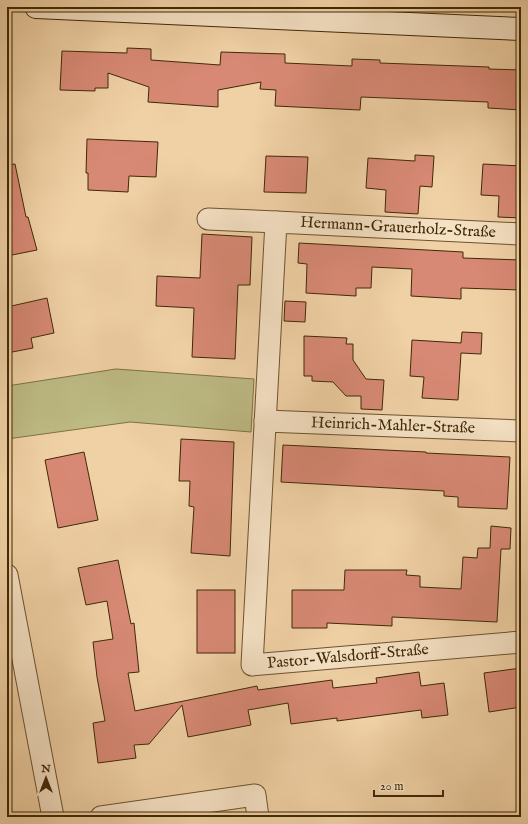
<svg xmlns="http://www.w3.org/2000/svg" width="528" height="824" font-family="'IM FELL English',serif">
<rect width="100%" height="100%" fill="#f0d1a5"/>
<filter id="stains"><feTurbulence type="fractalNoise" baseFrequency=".005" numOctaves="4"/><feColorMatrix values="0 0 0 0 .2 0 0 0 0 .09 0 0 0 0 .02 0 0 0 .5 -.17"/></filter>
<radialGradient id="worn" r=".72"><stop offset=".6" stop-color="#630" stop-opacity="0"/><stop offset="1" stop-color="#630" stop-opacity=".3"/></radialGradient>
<path fill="#bdba84" stroke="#7e7246" d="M116,369l138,10 -3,53 -121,-10 -123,17v-53z"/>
<g fill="#d88975" stroke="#402907">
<path d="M127,48l24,1v11l69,5 1,-13 64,2v9l67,3v-7l28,1v3l109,4v2l32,1v40l-33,-2v-6l-127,-5 -1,13 -85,-4 1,-16 -16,-1 1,-7 -43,8v17l-70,-5 1,-15 -41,-14v15h-13v3l-35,-1 2,-39 65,2z"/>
<path d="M87,139l71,3 -2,35 -27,-1 -1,16 -40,-2v-17h-2z"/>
<path d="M415,155l19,1 -2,31 -12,-1 -2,28 -33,-2 1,-22 -20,-2 2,-30 47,3z"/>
<path d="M266,156l42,1 -2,36 -42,-1z"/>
<path d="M15,164l11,53h2l9,33 -30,6v-91z"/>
<path d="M483,164l38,2v52l-23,-1 1,-21 -18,-1z"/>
<path d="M202,234l50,3 -2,48h-12l-3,74 -43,-2 2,-49 -38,-2 1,-30 43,2z"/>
<path d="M299,243l164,9v6l58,2v30l-60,-2v11l-50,-3 1,-27 -40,-2 -1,21h-15v8l-50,-3 1,-29 -9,-1z"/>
<path d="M47,298l7,35 -23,5 2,10 -26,5v-46z"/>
<path d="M285,301l21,1 -1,20 -21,-1z"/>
<path d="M462,332l20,1 -1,21 -20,-1 -3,47 -36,-2 2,-21 -14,-1 2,-36 49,3z"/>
<path d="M304,336l43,2 -1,6h7v16l13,19 18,1 -2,30 -21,-1v-13h-15l-13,-14 -21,-1v-5h-8z"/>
<path d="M181,439l53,3 -4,114 -39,-3 3,-46 -5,-1 1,-25h-11z"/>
<path d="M283,445l143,7v1l84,4 -3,52 -49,-2v-10l-14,-1v-5l-163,-9z"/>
<path d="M84,452l14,68 -40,8 -13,-68z"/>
<path d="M491,526l20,2 -1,21h-9l-4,73 -105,-5v9l-65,-3v5h-35v-38h52l1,-20h62l-1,5 14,1v11l41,2 2,-32 14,1 1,-10h12z"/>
<path d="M118,560l13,64 3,-1 5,49 -11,1 7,38 122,-25 1,4 74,-10 1,8 44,-5 -1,-5 43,-6 2,14 23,-3 4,32 -26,3 -1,-8 -84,11v-3l-46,6 -3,-21 -40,7 3,15 -63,12 -6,-32 -33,39 -15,1 2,13 -38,5 -5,-40 12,-2 -8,-44 -4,-35 20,-3 -6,-38 -21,4 -8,-37z"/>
<rect x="197" y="590" width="38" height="63"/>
<path d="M521,668v39l-32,5 -5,-39z"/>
</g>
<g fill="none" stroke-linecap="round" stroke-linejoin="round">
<defs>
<g id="street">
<path d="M208,219l68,3"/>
<path d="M521,234l-245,-12 -24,443 269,-23v-1"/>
<path d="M265,421l256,10"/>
<path d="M7,575l46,242"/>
<path d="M101,817l154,-22 3,22"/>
</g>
<path id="secondary" d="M36,7l485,22"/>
</defs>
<use href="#street" stroke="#6c532e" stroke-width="23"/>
<use href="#secondary" stroke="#402907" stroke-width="24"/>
<use href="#street" stroke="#f5e1c4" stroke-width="21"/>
<use href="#secondary" stroke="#f5e1c4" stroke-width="22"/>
</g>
<g text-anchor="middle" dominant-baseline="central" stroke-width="3.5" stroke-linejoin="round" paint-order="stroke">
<g font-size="16" fill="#402907" stroke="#f5e1c4">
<text transform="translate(398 228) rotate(3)">Hermann-Grauerholz-Straße</text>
<text transform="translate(393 426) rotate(2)">Heinrich-Mahler-Straße</text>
<text transform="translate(348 657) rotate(-5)">Pastor-Walsdorff-Straße</text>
</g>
</g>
<rect width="528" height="824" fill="none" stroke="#f0d1a5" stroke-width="24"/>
<rect x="8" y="8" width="512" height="808" fill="none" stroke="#402907" stroke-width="2"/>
<rect x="12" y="12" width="504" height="800" fill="none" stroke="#402907"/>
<g transform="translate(46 778)" stroke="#f5e1c4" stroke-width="3" paint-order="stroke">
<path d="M0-3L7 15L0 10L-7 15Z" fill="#402907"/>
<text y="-6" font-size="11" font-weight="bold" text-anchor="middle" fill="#402907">N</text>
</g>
<path d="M374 790v6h69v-6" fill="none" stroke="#402907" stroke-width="2"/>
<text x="380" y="790" font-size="12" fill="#402907" stroke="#f5e1c4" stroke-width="3" paint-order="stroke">20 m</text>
<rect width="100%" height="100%" filter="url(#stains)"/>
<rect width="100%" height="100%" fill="url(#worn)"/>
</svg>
